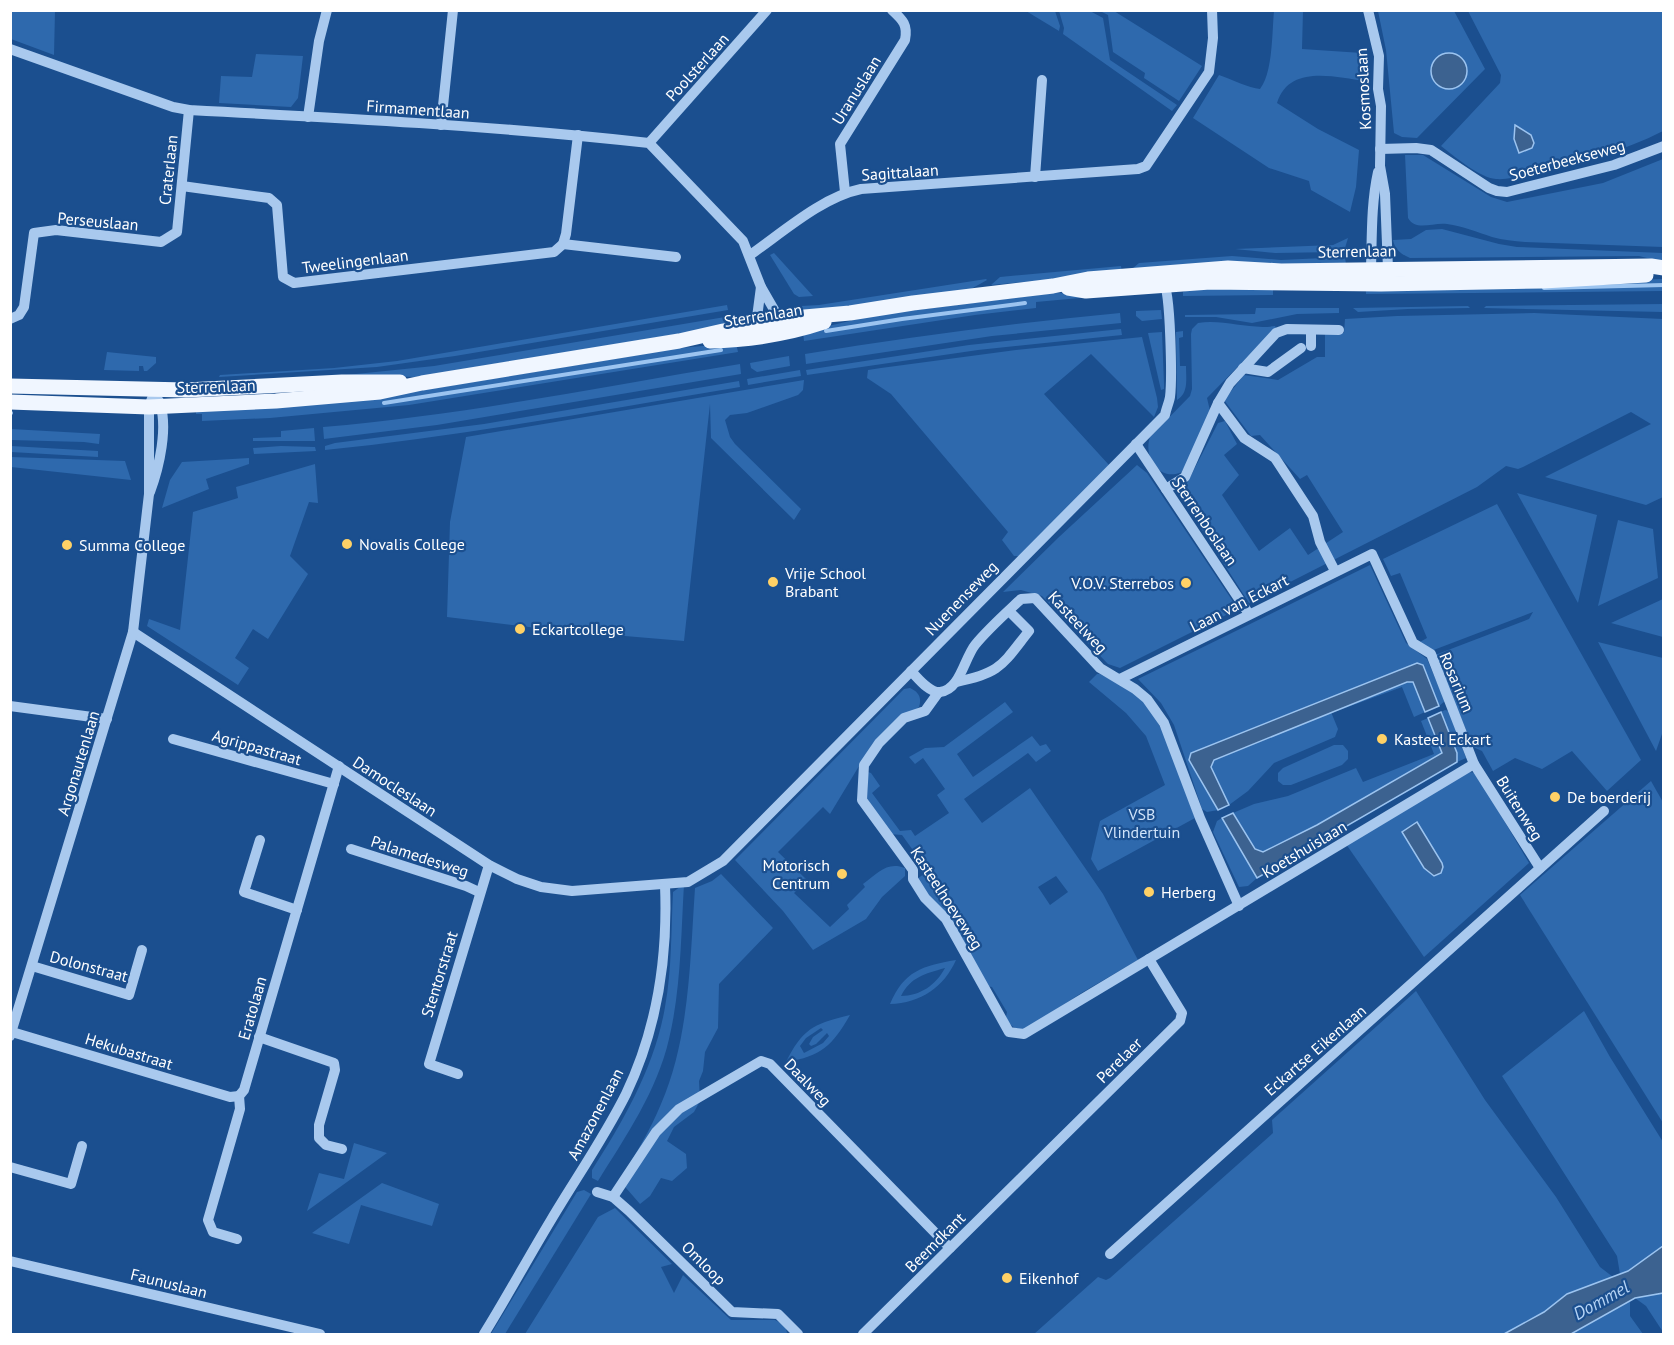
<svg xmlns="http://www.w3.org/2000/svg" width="1674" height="1345" font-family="'PT Sans',sans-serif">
<rect width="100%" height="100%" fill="#1b4f8f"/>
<g fill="#2e69ad" fill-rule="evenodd">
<path d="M10,11h45l-1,44 -43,-16z"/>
<path d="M1026,11h29l5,15 -1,5z"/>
<path d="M1059,11h31l13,7 7,42 67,45 -5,6 -109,-77 1,-6z"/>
<path d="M1100,11h14l88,55 -23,35 -35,-23 1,-5 -32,-21 -5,-37z"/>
<path d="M1274,11h29l-1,38 60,4 3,28c-30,-4 -76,-17 -88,22l41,26 41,21 -3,37 -6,25 -39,-22 -2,-9 -40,-13 -76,-50 26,-43c12,4 30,13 41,14 13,-16 12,-58 14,-78z"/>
<path d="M1378,11h76l31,58 -68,69 -15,-1 -8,-4 -8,-83zM1455,54c26,15 2,47 -19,29l-3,-20 7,-8z"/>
<path d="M1468,11h195v120c-39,20 -83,32 -126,41 -13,3 -28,8 -41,7 -16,-1 -42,-23 -55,-33l59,-63 1,-8z"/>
<path d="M256,54l47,2 -5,42 -7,9 -72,-4 2,-27 31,1z"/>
<path d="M1405,155h18l68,42 16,5 96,-19 60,-24v88l-138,-5c-11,-1 -22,-2 -33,-5 -15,-5 -29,-11 -45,-13 -14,-2 -31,8 -39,-6z"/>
<path d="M1442,229l57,15 18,3 146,6v9l-24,-6 -229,2c-9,-4 -15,-8 -17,-18l18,-1 15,-9z"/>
<path d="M1348,238l-3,10 -9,4 -61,1 -40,-4 98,-4z"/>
<path d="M774,253l39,43 -14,1 -5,-3 -24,-39z"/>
<path d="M1232,256l49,4 64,-3 1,7 -214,5 7,-6z"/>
<path d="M1121,266l1,7 -131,12 9,-8z"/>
<path d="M986,279l1,1 -16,9 -170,25v-8l18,-1z"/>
<path d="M1664,279l-1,12 -297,3v-6z"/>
<path d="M1190,289h83v6l-90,1v-4z"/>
<path d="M1055,293l68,1 -87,8v6l-61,7 -171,26 -1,-9 72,-17z"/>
<path d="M1664,304l-1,8 -179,-4 2,-2z"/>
<path d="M727,305l1,5 -273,46 -78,11 -158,10 1,-2 114,-7 63,-7z"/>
<path d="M1468,306l2,2 -62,1 -50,3 -5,-4z"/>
<path d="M1256,308h83v5l-42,1 -45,9 -36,-6h-31v-2l70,-1z"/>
<path d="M1161,310l1,9 -20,2 -6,-5v-5z"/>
<path d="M1120,313l1,10 -129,13 -186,28 -1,-10c104,-17 209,-31 315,-41z"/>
<path d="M1534,313l129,6v178l-17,8 -101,-28 106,-53 -20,-12 -108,55 -5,2 -12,-3 -29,21 -228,116 -66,-103 -1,-7 36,-70 7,-2 12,23 -13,11 15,20 -17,20 37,56 31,-23 18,27 35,-23 -36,-57 -7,4 -40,-44 -9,1 -27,-36 20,-25 34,5 39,-23h8v-24h19l1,-14 52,-3z"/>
<path d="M731,316l2,9 -318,52 -69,-2 88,-9z"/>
<path d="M1198,323c26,-4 51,7 77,3l1,2 -69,70 4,17 -29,57c-23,10 -39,-15 -32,-35l40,-41 2,-7 -1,-55 1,-5z"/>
<path d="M1121,329l1,6 -144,15 -171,25 -1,-5 163,-25z"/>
<path d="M1183,331v6l-4,1 1,28h6c0,12 3,27 -9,34l-1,-68z"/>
<path d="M1162,332l2,52v5l-3,1 -13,-57z"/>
<path d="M1142,337l15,61 1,9 -4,10 -63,-63 -47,40 65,71 -90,91h-5l-12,-16 6,-8 -117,-138 -24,-16 1,-8 13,-2 135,-18z"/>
<path d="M736,343l2,9 -329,53 -139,13 -68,3v-7h-6v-4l240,-22 244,-40z"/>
<path d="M107,352l49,5v6l-9,8h-3l-1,-5h-4v5l-35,-1z"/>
<path d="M789,356l1,10 -33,6 -6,-4 -1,-5z"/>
<path d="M740,364l1,10 -304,51 -113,14 -1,-12c140,-12 278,-40 417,-63z"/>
<path d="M800,370l1,6 -53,9 -1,-6z"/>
<path d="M804,380l-1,10 -5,5 -51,18 -17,2 -5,5 5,17 5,7 66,65 -7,11 -83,-82 -1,-34 -26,237 -130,-11 -107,-13 3,-95 16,-85z"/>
<path d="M739,381l1,6c-138,23 -276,49 -415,63v-4l10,-3 149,-19z"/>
<path d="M314,428l1,13h-62v-3l28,-1v-6z"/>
<path d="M11,429l89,5 -1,10 -15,-2 -73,-2z"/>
<path d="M11,446l87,5v6l-87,-5z"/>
<path d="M281,446l34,1 1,4 -62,3 -1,-6z"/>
<path d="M11,457l114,4 6,19 -120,-13z"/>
<path d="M249,458v6l-43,15 3,10 -47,19 8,-28 12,-18z"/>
<path d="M315,464l3,39 -9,-1 -19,54 18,18 -40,65 -15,-10 -18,29 14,10 -11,17 -91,-59 2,-7 31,11 13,-118 45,-14 -2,-11z"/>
<path d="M1137,465l10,8 91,136 -118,59 -12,-4 -66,-68 -21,-6 -18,2 56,-55z"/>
<path d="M1517,493l80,22 -19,88z"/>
<path d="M1497,504l144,256 -34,31 -35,-40 -30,18 -27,-11 -22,13 -11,-20 -9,-4 -38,-92 94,-36 4,-7 -102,39 -13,-8 9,-5 -27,-65 -9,3 -8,-17z"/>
<path d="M1618,520l35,9 5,49 -60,28z"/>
<path d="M1370,565l36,78 21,16 18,42 -6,5 -16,-41 -234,95 29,50 -11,2 -5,-3 -28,-84 -13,-22 -23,-24z"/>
<path d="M1663,599v38l-52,-14z"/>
<path d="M1598,642l65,16v73l-7,20z"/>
<path d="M1097,674h3c15,8 32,16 44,28 22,24 39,84 51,116l-97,53 -7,-12 9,-38 65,-36 -19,-49 -20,-23 -37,-31z"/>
<path d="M1407,682h6l12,30 -11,5 -12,-30 -65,24z"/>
<path d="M910,688c9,4 12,10 9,19l-46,36 -43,71 -7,-7 -45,45 29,28 -13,13 36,34 19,-18 -2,-4 18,-18 -2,-3c15,-11 24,-23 42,-16v8l-23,21 -16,22 -53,31 -30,-39 -48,-51 169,-171z"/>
<path d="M1005,702l8,10 -56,42 16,23 59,-41 8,10 6,-2 5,7 -15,11 -8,-9 -64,46 18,24 48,-35 73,106 35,66 -55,32 -59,38c-10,-1 -14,-4 -18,-13l1,-5 -15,-25 -5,-1 -70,-107 11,-8 -26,-36 -13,-1 -22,-36 1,-26 3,1 9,13 -8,7 28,38 11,-1 4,6 34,-23 -12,-18 8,-6 -22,-31 -8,6 -6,-7 16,-9 19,-1zM1056,876l12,16 -18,13 -12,-18z"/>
<path d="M1445,710l4,1 17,47 -9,4v-10l-16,-40z"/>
<path d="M1331,712l7,17 -3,8 -61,26 -26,28 -19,14 -18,-38 3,-7z"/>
<path d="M1428,718l14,35 -125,72 -54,27 -8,-3 -22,-36 21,-9 34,-8 68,-28 7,14 71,-28 -13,-33z"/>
<path d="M1334,745h9l5,6v8l-6,6 -51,20h-8l-5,-4v-8l5,-5z"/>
<path d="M1469,772l7,1 53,90 -105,94 -78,-113z"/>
<path d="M1651,781l13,23 -1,319 -143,-228z"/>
<path d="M1222,818l35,60 -9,8 -9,1 -26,-55 4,-11z"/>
<path d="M721,874l52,54 -54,56 -1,44 -13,24 -2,19 -4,10 1,20 -6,11 -20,15 -7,14 19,13 1,14 -15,13 -11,-3 -11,18 -10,8 -20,-23c14,-25 30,-50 41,-77 29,-67 29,-145 34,-216l17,-7z"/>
<path d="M684,884c-3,51 -3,105 -15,155 -12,52 -43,97 -71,142l-6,-3v-8c32,-50 63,-104 73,-163 7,-38 6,-77 8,-115z"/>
<path d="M956,960c-12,27 -35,43 -66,44 14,-33 32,-38 66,-44zM945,968c-9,17 -25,28 -44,28 10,-19 23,-22 44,-28z"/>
<path d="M1416,991l69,109 71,97 44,70 13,10 -46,17 -23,18 -40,22h-470l64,-57 8,3 4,-2 163,-145 -1,-13z"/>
<path d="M1584,1011l26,46 53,85v104l-35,25 -8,3 -3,-18 -115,-180z"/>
<path d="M850,1015c-18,31 -28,41 -64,47 17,-34 28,-38 64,-47zM821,1028l2,2 -10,7 -4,7 2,2 5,-2 11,-11 2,3 -6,7 -19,10 -4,-7 6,-8z"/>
<path d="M354,1143l33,10 -80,58 12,-38 25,6z"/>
<path d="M382,1183l57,21 -7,22 -71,-21 -12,39 -37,-11z"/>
<path d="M584,1190l7,4 -86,140h-14l86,-142z"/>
<path d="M615,1208l57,56 -11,3 13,26 9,-18 48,45h44l10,5 2,8 -262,1 73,-117z"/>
<path d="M1663,1293v39l-17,-26 -11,-8z"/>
<path d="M1630,1301v15l13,18h-72z"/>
</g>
<g fill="#3c6290" stroke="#9cc4f0" stroke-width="1.5">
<circle cx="1449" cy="71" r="18"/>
<path d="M1515,125l16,10 3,8 -2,5 -13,5 -5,-14z"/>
<path d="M1417,663l6,2 16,41 -14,6 -12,-30h-6l-193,78 -3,7 18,38 -11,5 -29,-50 2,-7z"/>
<path d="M1441,712l16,41v9l-200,116 -35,-60 11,-5 22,36 8,3 54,-27 125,-72 -14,-35z"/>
<path d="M1417,822l25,41 1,4 -2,6 -7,3 -10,-8 -22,-36z"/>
<path d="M1663,1246v47l-28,5 -64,36h-67l40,-22 23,-18 61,-23z"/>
</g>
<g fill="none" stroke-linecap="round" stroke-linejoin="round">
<g stroke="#9cc4f0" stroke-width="4">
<path d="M1544,288l120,-3"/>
<path d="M826,331l76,-12 123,-16"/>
<path d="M384,403l337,-53"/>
<path d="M10,413h1"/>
</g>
<g stroke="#a9c9ee" stroke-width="10">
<path d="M1368,10l11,46 -1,33 3,17 -1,60 5,28 3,75 -3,7"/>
<path d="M10,49l163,58 16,3c154,8 307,16 460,33l94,98 18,46 19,33"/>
<path d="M308,117l11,-76 8,-31"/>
<path d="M441,125l12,-115"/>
<path d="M649,143l118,-133"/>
<path d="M1380,149l36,-1 15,2 58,38 8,3 10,1 107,-27 50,-19"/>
<path d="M1035,177l7,-97"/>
<path d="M182,186l87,12 8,7 6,72 11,6 260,-31 9,-8 3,-10 12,-99"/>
<path d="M845,192l-5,-48 65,-104c3,-15 -2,-20 -13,-30"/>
<path d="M563,244l113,13"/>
<path d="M750,255c33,-23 72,-58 111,-66l277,-20 8,-3 63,-94 4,-34 -1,-28"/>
<path d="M1375,275l-4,-6c1,-32 0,-65 7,-97"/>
<path d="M10,319l9,-4 5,-8 10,-74 22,-3 105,12 16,-10 12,-122"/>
<path d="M756,325l5,-38"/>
<path d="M1311,346v-16"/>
<path d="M1243,368l25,4 33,-24"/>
<path d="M1218,403l26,35 31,20 38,58 7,26 15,29"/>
<path d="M1136,444l113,170"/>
<path d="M1166,489l19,-12 33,-74 12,-20 46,-50 11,-4 52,1"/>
<path d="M150,492c9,-24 19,-66 9,-91"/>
<path d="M133,632l356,233 28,14 24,8 31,4 116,-9 35,-21 442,-446c1,-6 4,-12 5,-18 2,-16 1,-106 -7,-116"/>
<path d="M911,671c7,7 18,22 29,21 20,-2 24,-33 35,-47 13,-16 30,-31 46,-46l14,-1 65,70 35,21 12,10 17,24 36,95 39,88"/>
<path d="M1120,679l252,-125 41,89 18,11 43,110 66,104"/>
<path d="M956,682c45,-9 46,-17 73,-51l-20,-20"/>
<path d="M938,693l-13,18 -21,7 -25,25 -15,22 -2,35 51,70v9l12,19 21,21 63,113 15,2 450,-270"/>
<path d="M10,706l97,13"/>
<path d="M173,739l161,45"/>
<path d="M260,840l-16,52 53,18"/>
<path d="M351,849l115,37 13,6"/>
<path d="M32,966l97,29 13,-45"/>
<path d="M12,1032l218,65 9,-1"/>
<path d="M10,1036l123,-404 16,-138v-87l6,-17"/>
<path d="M259,1037l75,26 1,7 -16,55v13l7,7 16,4"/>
<path d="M458,1074l-29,-10 60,-199"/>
<path d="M10,1167l61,17 11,-38"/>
<path d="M597,1192l16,5 16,14 103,101 46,2 20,20"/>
<path d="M613,1197l43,-65 23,-23 82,-48 9,3 180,184"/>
<path d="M237,1239l-24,-7 -5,-12 32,-111 -1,-13 5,-6 95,-324"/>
<path d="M1110,1254l494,-443"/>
<path d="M10,1261l310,73"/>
<path d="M484,1334c23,-37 44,-76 67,-114 25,-42 53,-82 75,-126 31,-65 42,-136 39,-209"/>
<path d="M863,1334l317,-313 2,-8 -33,-54"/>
</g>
<g stroke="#f0f6ff" stroke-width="15">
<path d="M1068,288l18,3 124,-9 171,2 162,-3 103,-6"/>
<path d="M710,341c38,-1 78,-7 114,-19"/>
<path d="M10,386l176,4 156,-8h58"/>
<path d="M10,402l139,5 127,-6 104,-9 42,-9 257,-42 44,-10 70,-13 57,-5 63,-10 140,-17 35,-7 140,-11 53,3 370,-5 13,2"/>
</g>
</g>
<g fill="#ffd166" stroke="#1b4f8f" stroke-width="2">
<circle cx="347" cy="544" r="6"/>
<circle cx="67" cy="545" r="6"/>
<circle cx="773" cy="582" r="6"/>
<circle cx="1186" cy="583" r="6"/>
<circle cx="520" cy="629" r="6"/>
<circle cx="1382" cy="739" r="6"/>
<circle cx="1555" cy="797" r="6"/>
<circle cx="842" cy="874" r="6"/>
<circle cx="1149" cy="892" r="6"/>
<circle cx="1007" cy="1278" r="6"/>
</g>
<g text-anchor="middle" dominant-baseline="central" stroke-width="4.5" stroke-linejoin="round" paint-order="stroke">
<g font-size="16" fill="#fff" stroke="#1b4f8f">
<text transform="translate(697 67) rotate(-48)">Poolsterlaan</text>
<text transform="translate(1363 89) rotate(-93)">Kosmoslaan</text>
<text transform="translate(856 90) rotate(-58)">Uranuslaan</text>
<text transform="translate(418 109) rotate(4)">Firmamentlaan</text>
<text transform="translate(1567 160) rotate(-15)">Soeterbeekseweg</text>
<text transform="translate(168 170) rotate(-84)">Craterlaan</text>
<text transform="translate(900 172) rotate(-4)">Sagittalaan</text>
<text transform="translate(98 221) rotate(5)">Perseuslaan</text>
<text transform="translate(1357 251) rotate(-1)">Sterrenlaan</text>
<text transform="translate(355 261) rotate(-7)">Tweelingenlaan</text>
<text transform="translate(763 315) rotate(-9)">Sterrenlaan</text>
<text transform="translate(216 386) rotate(-2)">Sterrenlaan</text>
<text transform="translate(1205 521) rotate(56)">Sterrenboslaan</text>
<text transform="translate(961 598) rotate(-46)">Nuenenseweg</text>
<text transform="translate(1239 603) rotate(-27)">Laan van Eckart</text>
<text transform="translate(1078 622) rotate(47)">Kasteelweg</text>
<text transform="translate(1457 682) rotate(67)">Rosarium</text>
<text transform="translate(257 747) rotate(16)">Agrippastraat</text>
<text transform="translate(78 763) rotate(-73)">Argonautenlaan</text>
<text transform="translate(395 786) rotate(33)">Damocleslaan</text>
<text transform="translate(1520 808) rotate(58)">Buitenweg</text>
<text transform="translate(1304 849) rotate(-31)">Koetshuislaan</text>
<text transform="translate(420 856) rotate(18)">Palamedesweg</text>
<text transform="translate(947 898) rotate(57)">Kasteelhoeveweg</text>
<text transform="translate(89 966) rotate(15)">Dolonstraat</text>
<text transform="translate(439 974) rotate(-73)">Stentorstraat</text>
<text transform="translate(252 1008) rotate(-74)">Eratolaan</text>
<text transform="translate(1315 1050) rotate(-41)">Eckartse Eikenlaan</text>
<text transform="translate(129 1051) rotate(17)">Hekubastraat</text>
<text transform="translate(1119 1060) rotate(-45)">Perelaer</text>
<text transform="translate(808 1082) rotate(46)">Daalweg</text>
<text transform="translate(595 1114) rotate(-62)">Amazonenlaan</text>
<text transform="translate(935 1242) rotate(-45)">Beemdkant</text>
<text transform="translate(704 1263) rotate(45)">Omloop</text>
<text transform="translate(169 1283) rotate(14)">Faunuslaan</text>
</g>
<g font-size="16" fill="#fff" stroke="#1b4f8f" text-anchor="start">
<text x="359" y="544">Novalis College</text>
<text x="79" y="545">Summa College</text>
<text x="785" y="573">Vrije School<tspan x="785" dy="18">Brabant</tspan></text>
<text x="1174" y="583" text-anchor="end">V.O.V. Sterrebos</text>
<text x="532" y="629">Eckartcollege</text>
<text x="1394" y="739">Kasteel Eckart</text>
<text x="1567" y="797">De boerderij</text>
<text x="830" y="865" text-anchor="end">Motorisch<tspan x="830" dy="18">Centrum</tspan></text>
<text x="1161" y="892">Herberg</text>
<text x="1019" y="1278">Eikenhof</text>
</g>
<g font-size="16" fill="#cfe3fa" stroke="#1b4f8f">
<text x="1142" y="814">VSB<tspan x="1142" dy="18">Vlindertuin</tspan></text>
</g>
<g font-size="18" font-style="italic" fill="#b5d3f5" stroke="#1b4f8f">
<text transform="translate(1601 1300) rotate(-29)">Dommel</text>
</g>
</g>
<rect width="1674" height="1345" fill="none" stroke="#ffffff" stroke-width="24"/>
</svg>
